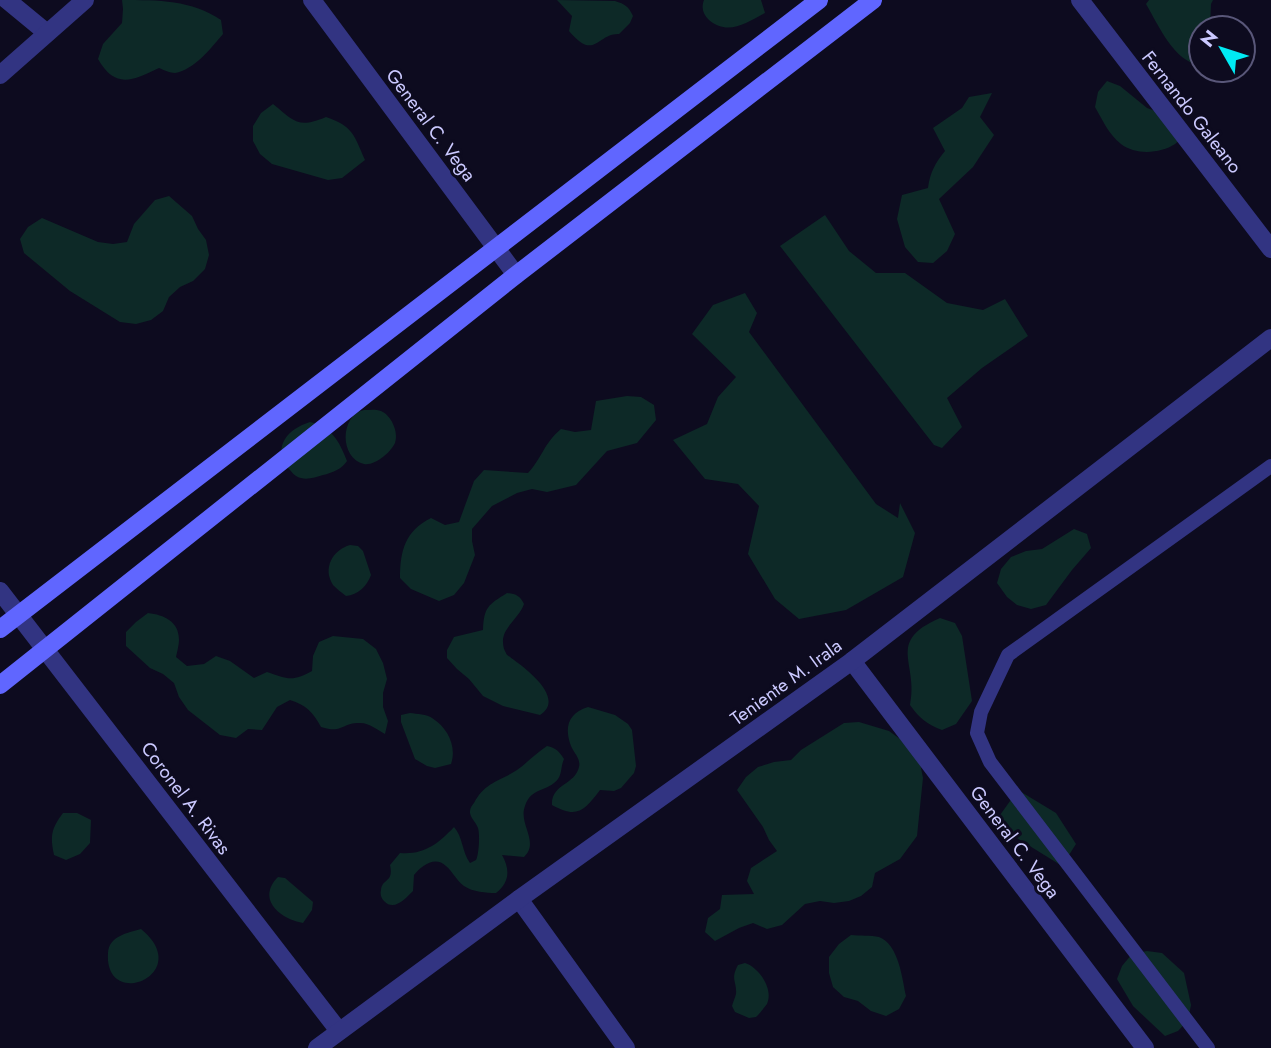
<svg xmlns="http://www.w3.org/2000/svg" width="1271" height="1048" font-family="Jost,sans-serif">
<rect width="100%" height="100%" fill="#0d0b1f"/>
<g fill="#0d2927">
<path d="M122,0c36,0 70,0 99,20l2,14c-12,14 -29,36 -48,39 -5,0 -11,-3 -16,-5 -27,13 -44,21 -61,-9l5,-15 19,-21 1,-14z"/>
<path d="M557,0l58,1c10,3 14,6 18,15l-3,7 -11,11c-22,-1 -24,28 -50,-3l3,-15z"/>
<path d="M704,0h57l4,13c-19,10 -37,23 -56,7 -6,-6 -8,-12 -5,-20z"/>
<path d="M1149,0h64l-2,4 -1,24h-9v37c-27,-2 -43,-41 -55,-61z"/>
<path d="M1107,81l13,5 27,22 30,11 8,12c-3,5 -6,10 -10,13 -15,10 -40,11 -54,0 -12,-9 -19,-25 -26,-37l3,-15z"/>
<path d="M992,93l-12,24 14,18 -21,32 -34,32 16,35 -8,17 -14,12 -15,-1 -13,-15 -8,-28 5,-24 26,-7c2,-15 7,-25 17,-37l-12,-23 29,-20 7,-11z"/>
<path d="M273,104c21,17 25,25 53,13 27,9 28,18 39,43l-23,18 -14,2 -56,-16 -12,-10 -7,-13v-15l8,-13z"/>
<path d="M169,196l23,20 6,13 8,11 3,15 -4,14 -12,12 -13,6 -11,10 -6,14 -12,9 -15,4 -16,-2 -50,-31 -46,-38 -4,-14 8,-12 14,-9 56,24 15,2 14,-2 7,-18 21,-24z"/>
<path d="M825,215l24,36 27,22h29l42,30 36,7 22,-11 23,37 -46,32 -35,30 15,29 -20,21 -8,-3 -154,-199z"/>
<path d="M745,293l12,20 -8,19 127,172 22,14 2,-15 15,30 -12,44 -57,33 -47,9 -24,-20 -27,-45 11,-48 -21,-22 -33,-5 -32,-39 34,-16 11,-27 18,-20 -44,-43 21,-29z"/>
<path d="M627,396l14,1 13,8 2,15 -19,23 -30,8 -31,34 -29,7 -15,-3 -15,4 -25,13 -20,23v12l3,14 -11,28 -10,12 -15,6 -28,-12 -11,-11c0,-27 5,-47 31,-60l14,7 14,-3 15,-41 10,-11 44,3c14,-15 16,-30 33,-44l14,3 16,-2 5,-29z"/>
<path d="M364,410c5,0 12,-1 17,1 10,4 18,21 14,32 -4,9 -20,23 -31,21 -25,-6 -24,-49 0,-54z"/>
<path d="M310,422c22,5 29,19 37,39 -5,8 -15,12 -24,14 -7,2 -15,5 -22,3 -6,-1 -9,-6 -13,-10 -16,-22 0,-39 22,-46z"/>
<path d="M1074,529l13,5 4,14 -19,22 -26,35 -15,4 -14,-4 -10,-8 -10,-14 4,-14 10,-12 15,-6 16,-2z"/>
<path d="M350,545l8,1 5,5 8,24c-4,11 -13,20 -25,21 -4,-3 -9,-7 -13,-11 -11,-17 0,-35 17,-40z"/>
<path d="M507,593c9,1 13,3 17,11 -4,13 -22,24 -21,38 0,4 1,8 3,11 0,2 7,6 8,7 15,11 51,39 26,55l-37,-9 -20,-10 -14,-17 -12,-10 -10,-11v-8l7,-13 29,-7c1,-23 5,-25 24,-37z"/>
<path d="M148,613c16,2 31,8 31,27 0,5 -2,12 -3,17l11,9 17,-2 12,-8 14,5 24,17 13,-6c20,7 26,10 45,-1l1,-15 6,-14 14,-6 30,3 13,10 7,14 4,16 -4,14v14l5,14 -3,13c-7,-4 -17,-12 -26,-11 -18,0 -16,11 -38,4 -8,-15 -15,-22 -31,-27l-13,7 -15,23 -14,-1 -12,9 -16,-3 -32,-25 -9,-13 -5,-14 -11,-9 -13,-6 -24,-22v-14l10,-10z"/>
<path d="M940,618l15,5 7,13 10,65 -16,23 -14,6c-14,-5 -23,-12 -32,-25 9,-43 -25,-63 30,-87z"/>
<path d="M588,707l27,8 13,9 4,6 4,36 -2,7 -13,15 -7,3 -14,-1c-16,21 -23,29 -48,15 -1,-21 23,-20 27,-38 2,-8 -5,-14 -8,-21 -7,-18 -3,-33 17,-39z"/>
<path d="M410,713c7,1 17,1 22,5 16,10 25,29 19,46l-16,4 -8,-2 -12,-7 -14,-37v-7z"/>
<path d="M859,722l30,9 11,8 20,24 3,15 -6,58 -17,23 -25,14 -3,14 -11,9 -12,5 -15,2 -14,-2 -15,3 -23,21 -15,4 -14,-6 -14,5 -24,13 -10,-9 3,-14 12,-9 2,-14 32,-1 -7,-13 4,-13 26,-17 -8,-11 -6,-13 -26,-37 9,-13 12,-10 16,-5 17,-2 10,-10 43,-27z"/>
<path d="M547,746c9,2 12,5 17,13 -3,6 -2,15 -6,20 -10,13 -27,8 -33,27 -7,18 15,36 -1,51l-22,-2c8,14 8,27 -6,38 -10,0 -23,-1 -32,-7 -8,-6 -11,-14 -18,-20 -11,-11 -25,0 -32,9l-1,16c-7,7 -19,21 -29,10 -3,-3 -4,-7 -3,-11 1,-12 13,-7 9,-25l10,-12c24,2 38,-9 54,-26 9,10 8,25 16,36l6,-3c3,-6 4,-26 2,-32 -2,-6 -7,-9 -8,-15 0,-5 1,-6 4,-10 11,-21 25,-21 43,-33 10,-7 19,-17 30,-24z"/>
<path d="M1018,790l38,23 20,31 -14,22 -58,-36 -4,-15z"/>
<path d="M63,813h14l14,7 -1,23 -10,11 -14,6 -12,-5c-4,-19 -3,-26 9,-42z"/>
<path d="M278,877l7,1 28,24 -1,8 -9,13c-23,-4 -47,-24 -25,-46z"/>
<path d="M141,929c55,45 -37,83 -33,24 1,-17 19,-20 33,-24z"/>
<path d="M851,935c8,1 20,0 28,2 20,8 23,41 27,59l-7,13 -13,7 -15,-5 -13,-10 -14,-4 -11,-10 -4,-14v-16l10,-13z"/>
<path d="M1147,951l15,2 22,20 7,32 -3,15 -10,11 -13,5 -32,-30 -16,-27 5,-13 10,-12z"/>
<path d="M745,963c13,4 29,25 22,41 -3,4 -7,9 -11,13l-7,1 -14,-6 -3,-6c1,-4 3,-8 4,-12 1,-13 -6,-14 2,-29z"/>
</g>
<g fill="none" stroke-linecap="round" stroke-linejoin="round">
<path stroke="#323482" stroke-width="14" d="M1208,1048l-218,-286 -13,-29 4,-21 27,-57 263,-189"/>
<g stroke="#323482" stroke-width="18">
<path d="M7,0l40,33"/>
<path d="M312,0l204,275"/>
<path d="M1080,0l191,249"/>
<path d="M0,75l85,-75"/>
<path d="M0,591l339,440"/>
<path d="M852,661l293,387"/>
<path d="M519,899l107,149"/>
<path d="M317,1048l202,-149 333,-238 419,-323"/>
</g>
<g stroke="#6066ff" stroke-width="18">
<path d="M0,629l819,-629"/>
<path d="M0,685l516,-410 357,-275"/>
</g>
</g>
<g text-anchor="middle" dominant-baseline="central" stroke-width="6" stroke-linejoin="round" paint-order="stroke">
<g font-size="19" fill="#cbc9ff" stroke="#0d0b1f">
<text transform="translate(1192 112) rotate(52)">Fernando Galeano</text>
<text transform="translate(431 125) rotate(53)">General C. Vega</text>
<text transform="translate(786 682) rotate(-36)">Teniente M. Irala</text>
<text transform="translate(186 798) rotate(53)">Coronel A. Rivas</text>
<text transform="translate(1015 842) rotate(53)">General C. Vega</text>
</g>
</g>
<g transform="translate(1222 49) rotate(309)"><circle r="33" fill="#0d0b1f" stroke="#595779" stroke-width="2"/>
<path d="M0-5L12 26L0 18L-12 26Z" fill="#00ebf4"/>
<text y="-10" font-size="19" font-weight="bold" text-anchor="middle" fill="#cbc9ff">N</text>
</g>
</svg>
